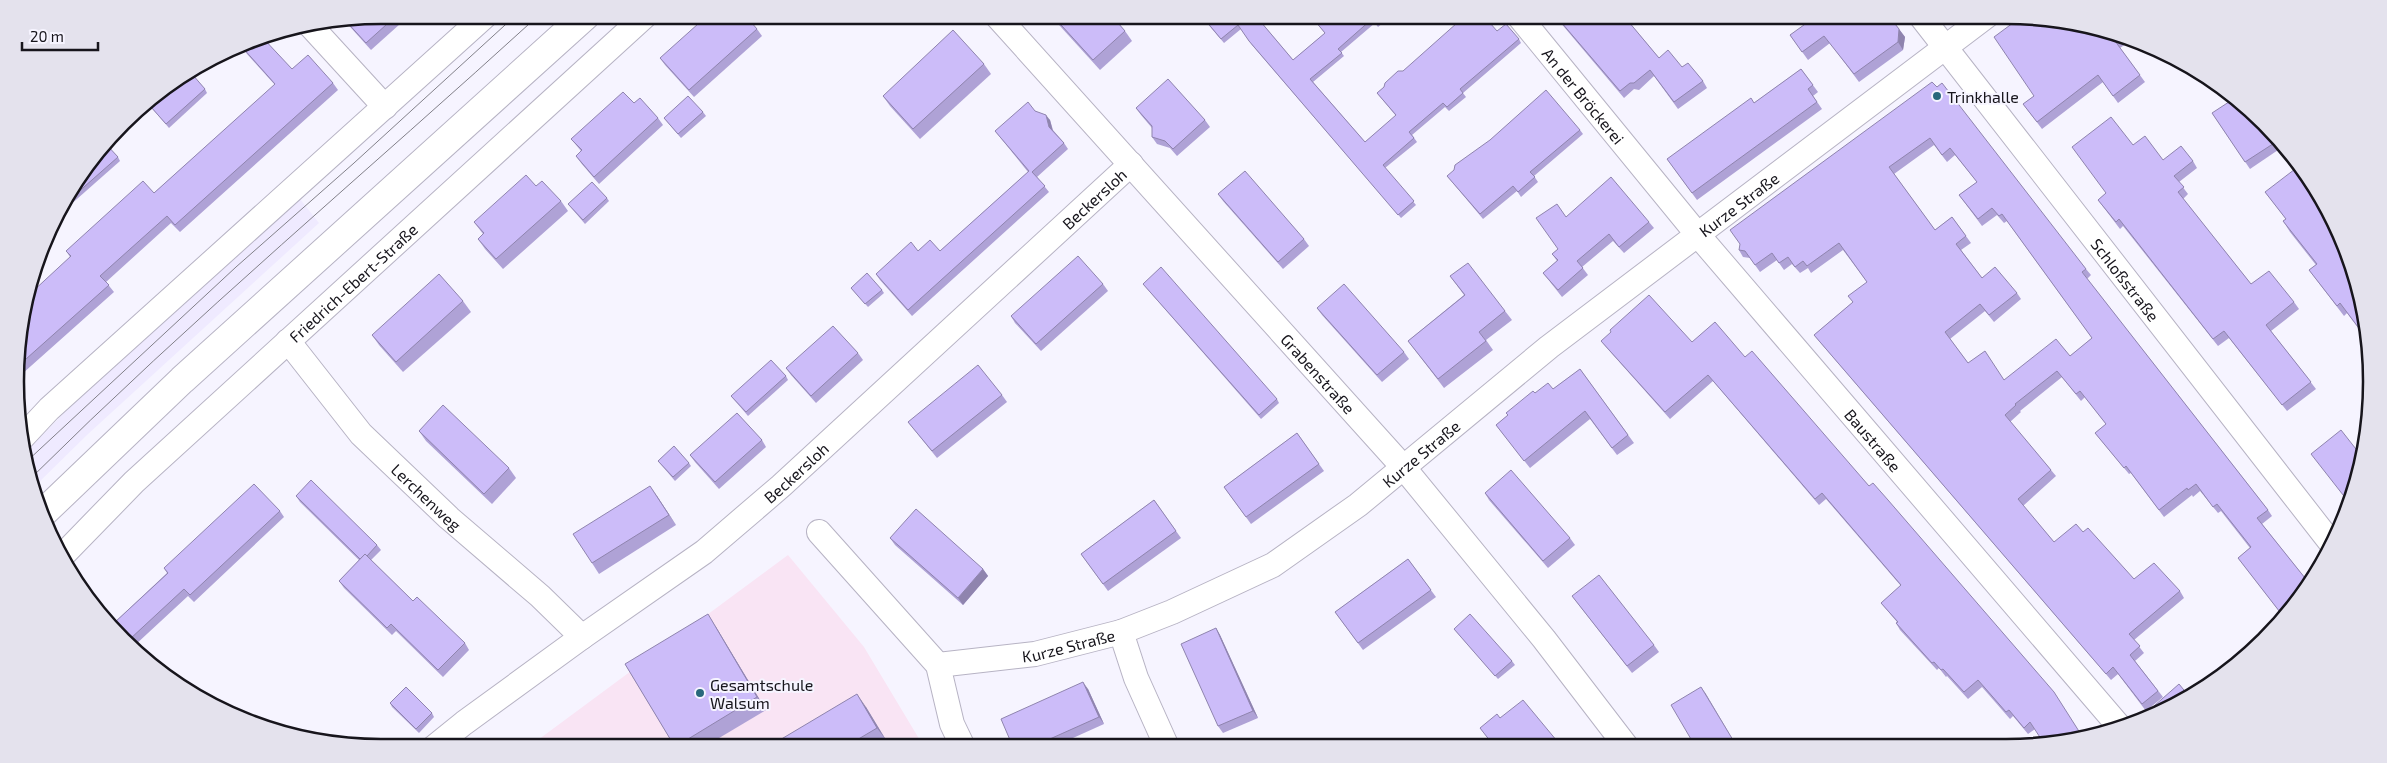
<svg xmlns="http://www.w3.org/2000/svg" width="2387" height="763" font-family="'Exo 2',sans-serif">
<rect width="100%" height="100%" fill="#f6f4ff"/>
<path fill="#efeaff" d="M300,199l19,24 -231,211 -55,54 -6,-12 -3,-22 43,-44z"/>
<path fill="#f9e4f4" d="M788,555l76,92 60,100 -397,1z"/>
<g fill="none" stroke-linecap="round" stroke-linejoin="round">
<defs>
<g id="street">
<path id="s1" d="M996,15l408,453 140,171 82,107"/>
<path id="s2" d="M1518,15l180,220 420,490"/>
<path id="s3" d="M1920,15l411,528"/>
<path d="M308,23l77,84"/>
<path id="s4" d="M288,341l73,93 88,84 91,78 42,41"/>
<path d="M21,439l28,-30 437,-394"/>
<path d="M819,532l119,133 14,59 11,23"/>
<path id="s5" d="M63,555l71,-73 512,-467"/>
<path d="M1121,632l15,46 31,69"/>
<path id="s6" d="M938,665l97,-11 86,-22 51,-20 101,-47 85,-60 191,-158 439,-332"/>
<path id="s7" d="M433,748l31,-25 118,-86 122,-85 77,-66 350,-322"/>
</g>
<path id="secondary" d="M44,512l138,-132 404,-365"/>
</defs>
<use href="#street" stroke="#b7b3c4" stroke-width="26"/>
<use href="#secondary" stroke="#b7b3c4" stroke-width="30"/>
<use href="#street" stroke="#fff" stroke-width="24"/>
<use href="#secondary" stroke="#fff" stroke-width="28"/>
<g stroke="#828089" stroke-width="1">
<path d="M25,463l211,-196 118,-104 162,-148"/>
<path d="M29,480c163,-162 340,-310 510,-465"/>
</g>
</g>
<g fill="#afa2d6" fill-rule="evenodd">
<path d="M382,15h28l-39,35 -28,-31z"/>
<path d="M887,15h21l-11,10z"/>
<path d="M1050,15h61l14,16 7,10 -32,29z"/>
<path d="M1200,15h57l-1,1 37,44 32,-27 -15,-18h82l-14,12 -3,-4 -34,29 3,4 -31,26 52,60 31,-26 -19,-23 26,-22 94,-40 22,8 2,4 -58,50 3,4 -17,14 -4,-4 -33,28 5,7 -32,26 31,37 -15,13 -149,-173 -11,-16 -17,14z"/>
<path d="M1554,15h69l36,43 23,9 21,14 4,7 -29,21 -24,-33 -15,14 -5,-1 -10,9z"/>
<path d="M1813,15h75l17,22 -2,13 -44,32 -29,-39 -22,17 -18,-25 25,-17z"/>
<path d="M2077,22l56,17 -13,9 25,34 -27,21 -15,-21 -61,47 -19,-25 11,-8z"/>
<path d="M757,29l5,7 -68,61 -29,-32 -5,-7z"/>
<path d="M242,47l50,22 41,14 5,7 -158,142 -9,-9 -65,59 8,10 -92,82 -5,-5 1,-35 52,-77 -4,-6 88,-58 121,-108 -28,-31z"/>
<path d="M984,64l7,10 -71,65 -30,-33 -7,-10z"/>
<path d="M1801,69l17,23 -5,4 9,13 -125,91 -30,-41 87,-56z"/>
<path d="M1932,82l154,187 5,6 -4,4 181,231 4,6 -10,8 47,59 -26,33 -45,-58 12,-10 -29,-37 -3,2 -18,-22 -7,6 -1,-2 -28,22 -33,-44 -2,1 -34,-41 11,-9 -21,-27 -4,4 -19,-24 -42,34 1,1 -11,10 41,48 5,6 -33,30 31,36 29,-10 51,47 46,12 4,7 -50,42 10,13 -9,8 28,36 -17,14 -28,-37 -7,6 -292,-339 -5,-6 39,-33 14,-20 -24,-32 -32,23 -3,-5 -8,5 -8,-9 -8,6 -7,-10 -17,12 -10,-14 -7,-1 -4,-7zM1934,145l13,17 8,-7 22,27 -18,13 23,31 15,-11 7,8 3,-2 85,117 -22,18 -65,24 -37,-17 -18,-24 35,-28 9,11 27,-23 -4,-6 -35,-15 -21,-28 10,-7 -19,-26 -17,13 -41,-56z"/>
<path d="M205,89l2,4 -38,35 -18,-21z"/>
<path d="M634,103l24,15 5,7 -64,59 -18,-21 -5,-7 5,-5 -10,-12z"/>
<path d="M1136,108l69,12 5,7 -33,29 -7,-8 -13,-4 -5,-7v-9l-11,-13z"/>
<path d="M1035,111l15,9 3,10 11,13 4,6 -31,28 12,15 -137,124 -32,-36 -4,-6 42,-23h22l88,-79 -33,-41z"/>
<path d="M703,112l3,4 -25,22 -17,-20z"/>
<path d="M2212,113l53,10 19,23 -34,23z"/>
<path d="M1580,130l3,4 -49,42 4,6 -17,15 -4,-6 -34,28 -36,-43z"/>
<path d="M118,157l2,4 -68,60 39,-63z"/>
<path d="M2163,160l30,1 4,7 -18,14 9,12 -5,5 68,85 43,18 5,7 -28,22 45,58 -29,22 -58,-73 -11,8 -95,-120 -3,3 -22,-29 8,-7z"/>
<path d="M536,186l25,15 7,10 -65,58 -18,-20 -7,-10 5,-5 -9,-12z"/>
<path d="M2315,187l26,49 -2,2 26,72 3,31 -21,-28 -3,3 -35,-46 7,-5 -26,-33 -7,-11 3,-2 -21,-27z"/>
<path d="M1218,194l86,45 5,7 -26,23 -60,-68z"/>
<path d="M607,198l2,3 -24,23 -17,-20z"/>
<path d="M1566,217l83,5 5,6 -30,25 -11,-12 -31,26 6,8 -26,22 -19,-24 14,-12 -5,-7 6,-5z"/>
<path d="M1450,276l55,35 7,9 -26,20 7,10 -49,38 -36,-47 56,-46z"/>
<path d="M1103,284l5,7 -67,60 -26,-28 -4,-7z"/>
<path d="M1143,284l134,115 2,4 -18,16z"/>
<path d="M851,288l31,2 2,3 -16,14z"/>
<path d="M463,301l8,11 -68,60 -24,-27 -7,-10z"/>
<path d="M1317,308l87,44 5,7 -27,23 -60,-67z"/>
<path d="M1601,341l91,1 53,15 124,129 166,243 -7,5 -15,-18 -3,3 -28,-32 -14,12 -21,-23 -1,1 -7,-9 -2,2 -37,-40 -4,-7 1,-1 -16,-19 20,-17 -75,-87 -7,6 -106,-124 -43,38 -64,-72z"/>
<path d="M858,353l5,7 -47,43 -25,-28 -5,-7z"/>
<path d="M1580,369l54,74 -17,12 -27,-36 -60,49 -34,-43 39,-32 18,-4z"/>
<path d="M786,376l2,4 -40,36 -17,-20z"/>
<path d="M1002,395l5,7 -70,56 -29,-36z"/>
<path d="M419,431l90,37 7,10 -24,26 -66,-63z"/>
<path d="M1297,433l27,38 -73,53 -27,-37z"/>
<path d="M762,440l4,7 -47,42 -24,-27 -5,-7z"/>
<path d="M658,461l31,2 2,3 -16,15z"/>
<path d="M1485,493l85,45 5,7 -27,23 -59,-68z"/>
<path d="M296,496l81,49 4,5 -10,10 42,41 52,42 4,7 -26,27 -47,-46 -4,4 -48,-47 -5,-7 20,-21 -59,-58z"/>
<path d="M657,496l19,29 -77,49 -7,-11z"/>
<path d="M1154,500l27,38 -73,53 -27,-37z"/>
<path d="M280,511l4,6 -90,85 -6,-6 -54,50 -16,-17 -4,-6 53,-50 -3,-5z"/>
<path d="M890,538l93,31 5,7 -25,29 -68,-60z"/>
<path d="M1408,559l28,38 -73,53 -28,-38z"/>
<path d="M1572,596l82,49 5,7 -27,21z"/>
<path d="M716,627l50,83 -62,37h-29l-50,-83z"/>
<path d="M1216,628l4,7 38,83 -35,15 -5,-7z"/>
<path d="M1454,629l58,32 3,4 -17,14z"/>
<path d="M1088,689l16,35 -51,23h-40z"/>
<path d="M390,703l42,10 2,4 -15,16 -27,-26z"/>
<path d="M866,707l20,33 -11,7h-107z"/>
<path d="M1500,718l57,23 3,5h-66l-14,-18z"/>
</g>
<g fill="#8f84ae">
<path d="M1899,29l6,8 -2,13 -5,-8z"/>
<path d="M1046,115l4,5 3,12 -4,-5z"/>
<path d="M650,486l7,10 19,29 -7,-10z"/>
<path d="M983,569l5,7 -25,29 -5,-7z"/>
<path d="M708,614l8,13 50,83 -9,-13z"/>
<path d="M1216,628l4,7 38,83 -5,-7z"/>
<path d="M1083,682l5,7 16,35 -5,-7z"/>
<path d="M1701,687l5,7 30,51z"/>
<path d="M857,694l9,13 20,33 -9,-12z"/>
</g>
<g fill="#ccbcf9" stroke="#8f84ae" fill-rule="evenodd">
<path d="M382,15h15l-31,28 -22,-24z"/>
<path d="M708,15h37l12,14 -68,61 -29,-32z"/>
<path d="M889,15h7l-4,3z"/>
<path d="M1052,15h59l14,16 -32,29z"/>
<path d="M1201,15h54l38,45 32,-27 -15,-18h76l-10,8 -4,-4 -34,30 4,4 -32,26 55,63 31,-27 -19,-22 7,-6 1,-4 13,-12h5l63,-56h17l14,16 9,-7 13,15 -59,50 3,4 -16,14 -4,-4 -34,29 5,6 -31,27 31,36 -16,14 -149,-174 -11,-16 -17,14z"/>
<path d="M1555,15h68l36,43 9,-8 14,17 6,-4 15,18 -29,21 -24,-32 -16,13h-4l-10,8z"/>
<path d="M1813,15h75l11,14 -1,13 -44,32 -30,-38 -22,16 -12,-17 25,-18z"/>
<path d="M2021,17l56,5 45,14 -7,5 25,34 -27,21 -15,-21 -61,47 -14,-18 11,-8 -40,-59z"/>
<path d="M953,30l31,34 -71,65 -30,-33z"/>
<path d="M262,37l30,32 16,-14 25,28 -158,142 -8,-9 -67,60 9,9 -92,82 1,-33 13,-41 40,-37 -5,-5 77,-70 11,12 121,-109 -33,-37 7,-7z"/>
<path d="M1801,69l12,16 -5,4 9,13 -125,91 -25,-34 84,-61 3,5z"/>
<path d="M192,74l13,15 -39,35 -15,-17 28,-26z"/>
<path d="M1168,79l37,41 -32,29 -8,-8 -13,-4v-11l-16,-18z"/>
<path d="M1932,82l5,5 5,-4 144,186 -4,3 186,238 -11,8 52,65 -26,33 -45,-58 13,-11 -34,-43 -4,3 -17,-23 -8,6 -1,-2 -28,22 -33,-44 -2,2 -29,-35 11,-9 -26,-33 -4,3 -19,-23 -42,33 1,1 -11,10 46,55 -33,29 36,43 22,-18 7,8 5,-4 46,51 20,-16 26,28 -51,43 11,12 -10,9 28,36 -16,13 -29,-37 -7,7 -292,-339 39,-33 -5,-6 19,-14 -28,-39 -32,23 -4,-5 -8,6 -7,-10 -9,6 -7,-10 -17,12 -10,-14 -6,-1 1,-6 -10,-14zM1930,138l12,17 8,-7 27,34 -18,13 19,24 14,-11 7,8 3,-2 90,124 -22,18 -14,-17 -52,41 -19,-29 -17,12 -23,-31 35,-28 9,11 28,-22 -22,-26 -13,11 -26,-34 10,-8 -14,-19 -17,13 -46,-63z"/>
<path d="M1546,90l34,40 -50,42 5,5 -17,15 -5,-6 -33,28 -33,-38 7,-6 1,-5 35,-25z"/>
<path d="M623,92l11,11 6,-5 18,20 -64,59 -18,-21 6,-6 -11,-11z"/>
<path d="M688,96l15,16 -25,22 -14,-16z"/>
<path d="M2235,98l30,25 14,17 -34,22 -33,-49z"/>
<path d="M1028,102l7,9 11,4 3,12 15,16 -32,29 13,14 -137,124 -32,-36 35,-32 7,9 12,-11 10,11 89,-80 -34,-40z"/>
<path d="M2111,117l22,28 12,-9 18,24 18,-14 12,15 -19,15 10,11 -6,5 73,92 18,-13 25,31 -28,23 45,57 -29,23 -58,-74 -11,8 -94,-120 -3,3 -18,-22 8,-7 -34,-46z"/>
<path d="M105,143l13,14 -59,52 32,-51z"/>
<path d="M2299,166l16,21 4,7 -2,1 8,10 10,20 -4,3 15,18 19,64 2,16 -6,5 -21,-28 -3,3 -28,-36 8,-6 -34,-43 3,-2 -21,-27z"/>
<path d="M1245,171l59,68 -26,23 -60,-68z"/>
<path d="M526,175l10,11 6,-5 19,20 -65,58 -18,-20 6,-6 -10,-11z"/>
<path d="M1611,177l38,45 -30,25 -10,-13 -32,27 6,7 -25,22 -15,-17 15,-13 -6,-6 6,-5 -22,-31 21,-14 9,13z"/>
<path d="M592,182l15,16 -24,22 -15,-16z"/>
<path d="M1078,256l25,28 -67,60 -25,-28z"/>
<path d="M1468,263l37,48 -26,21 7,9 -48,38 -30,-38 57,-46 -15,-19z"/>
<path d="M1161,267l116,132 -18,16 -116,-131z"/>
<path d="M867,273l15,17 -17,14 -14,-16z"/>
<path d="M439,274l24,27 -67,61 -24,-27z"/>
<path d="M1344,284l60,68 -27,23 -60,-67z"/>
<path d="M1649,295l43,47 23,-20 30,35 7,-6 117,135 4,-3 15,17 166,192 28,44 -28,9h-9l-15,-23 -6,6 -15,-18 -3,2 -28,-32 -14,12 -21,-23 -2,1 -7,-8 -2,1 -36,-40 2,-1 -17,-19 20,-18 -79,-92 -7,6 -107,-124 -43,37 -64,-71 10,-9 -1,-2z"/>
<path d="M833,326l25,27 -47,43 -25,-28z"/>
<path d="M771,360l15,16 -40,36 -15,-16z"/>
<path d="M978,365l24,30 -70,56 -24,-29z"/>
<path d="M1580,369l48,66 -16,13 -27,-37 -61,50 -28,-36 12,-10 -2,-2 27,-22 2,2 13,-10 5,6z"/>
<path d="M443,405l66,63 -25,26 -65,-63z"/>
<path d="M737,413l25,27 -47,42 -25,-27z"/>
<path d="M2341,430l22,28 -16,42 -36,-46z"/>
<path d="M1297,433l22,31 -73,53 -22,-30z"/>
<path d="M674,446l15,17 -16,14 -15,-16z"/>
<path d="M1511,470l59,68 -27,23 -58,-68z"/>
<path d="M311,480l66,65 -10,11 -2,-2 -5,5 -64,-63z"/>
<path d="M254,484l26,27 -90,84 -6,-6 -54,50 -16,-16 54,-50 -4,-5z"/>
<path d="M650,486l19,29 -77,48 -19,-29z"/>
<path d="M1154,500l22,31 -73,53 -22,-30z"/>
<path d="M916,509l67,60 -25,29 -68,-60z"/>
<path d="M365,554l48,47 4,-4 48,46 -27,27 -47,-46 -4,4 -48,-47z"/>
<path d="M1408,559l23,31 -73,53 -23,-31z"/>
<path d="M1599,575l55,70 -27,21 -55,-70z"/>
<path d="M708,614l49,83 -82,50 -50,-83z"/>
<path d="M1470,614l42,47 -17,15 -41,-47z"/>
<path d="M1216,628l37,83 -35,15 -37,-82z"/>
<path d="M175,676l29,24 -26,-14 -7,-6z"/>
<path d="M1083,682l16,35 -67,30h-19l-12,-28z"/>
<path d="M2179,684l9,11 -20,15 -9,3 -5,-7z"/>
<path d="M406,687l26,26 -16,16 -26,-26z"/>
<path d="M1701,687l35,58 -41,1 -24,-41z"/>
<path d="M857,694l20,34 -32,19h-77z"/>
<path d="M1523,700l34,41 -7,5h-56l-14,-18 17,-14 3,4z"/>
<path d="M228,707l16,14 -19,-10z"/>
</g>
<g fill="#28687c" stroke="#f6f4ff" stroke-width="2">
<circle cx="1937" cy="96" r="5"/>
<circle cx="700" cy="693" r="5"/>
</g>
<g text-anchor="middle" dominant-baseline="central" stroke-width="4" stroke-linejoin="round" paint-order="stroke">
<g font-size="16" fill="#17151c" stroke="#f6f4ff">
<text stroke="none"><textPath href="#s2" startOffset="104">An der Bröckerei</textPath></text>
<text stroke="none"><textPath href="#s7" startOffset="861">Beckersloh</textPath></text>
<text stroke="none"><textPath href="#s6" startOffset="942">Kurze Straße</textPath></text>
<text stroke="none"><textPath href="#s3" startOffset="335">Schloßstraße</textPath></text>
<text stroke="none"><textPath href="#s5" startOffset="398">Friedrich-Ebert-Straße</textPath></text>
<text stroke="none"><textPath href="#s1" startOffset="482">Grabenstraße</textPath></text>
<text stroke="none"><textPath href="#s2" startOffset="554">Baustraße</textPath></text>
<text stroke="none"><textPath href="#s6" startOffset="538">Kurze Straße</textPath></text>
<text stroke="none"><textPath href="#s7" startOffset="456">Beckersloh</textPath></text>
<text stroke="none"><textPath href="#s4" startOffset="209">Lerchenweg</textPath></text>
<text stroke="none"><textPath href="#s6" startOffset="132">Kurze Straße</textPath></text>
</g>
<g font-size="16" fill="#17151c" stroke="#f6f4ff" text-anchor="start">
<text x="1947" y="96">Trinkhalle</text>
<text x="710" y="684">Gesamtschule<tspan x="710" dy="18">Walsum</tspan></text>
</g>
</g>
<path d="M0 0H2387V763H0ZM381 24H2006A357 357 0 0 1 2363 381V382A357 357 0 0 1 2006 739H381A357 357 0 0 1 24 382V381A357 357 0 0 1 381 24Z" fill="#e4e2ed" fill-rule="evenodd"/>
<path fill="none" stroke="#17151c" stroke-width="2.5" d="M381 24H2006A357 357 0 0 1 2363 381V382A357 357 0 0 1 2006 739H381A357 357 0 0 1 24 382V381A357 357 0 0 1 381 24Z"/>
<path d="M22 42v8h76v-8" fill="none" stroke="#17151c" stroke-width="2.5"/>
<text x="30" y="42" font-size="15" fill="#17151c" stroke="#f6f4ff" stroke-width="4" paint-order="stroke">20 m</text>
</svg>
